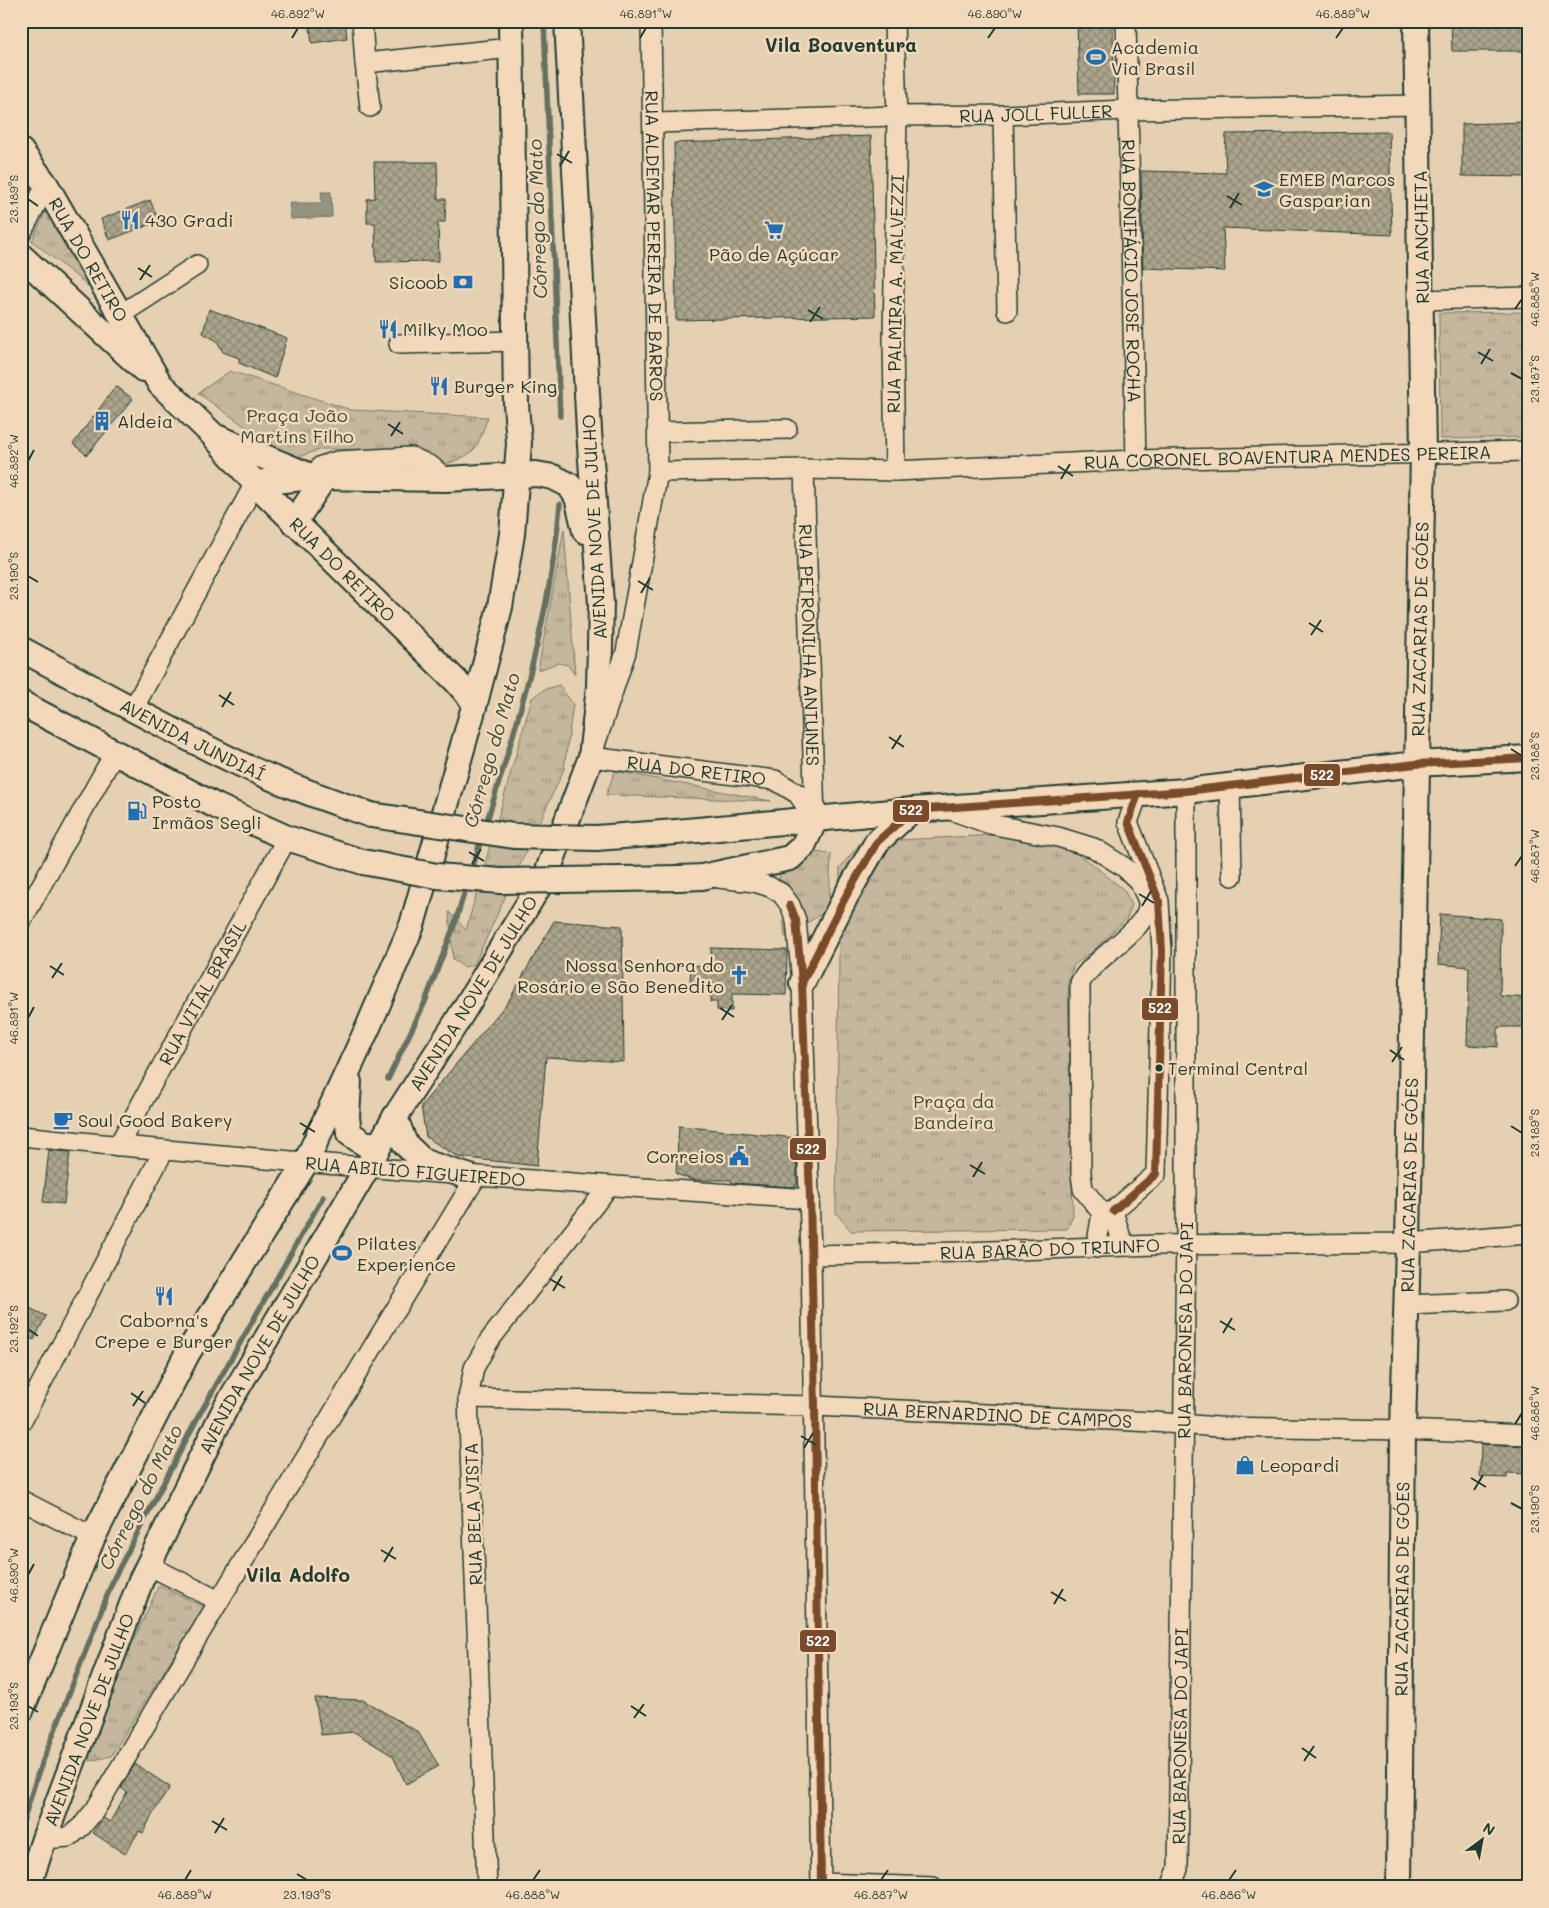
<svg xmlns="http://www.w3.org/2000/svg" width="1549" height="1908" font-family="Mali,sans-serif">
<defs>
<pattern id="park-tufts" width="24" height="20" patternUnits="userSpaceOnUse" patternTransform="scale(1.25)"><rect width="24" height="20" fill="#c5b79d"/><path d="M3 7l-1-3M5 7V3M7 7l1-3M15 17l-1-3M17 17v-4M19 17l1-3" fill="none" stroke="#9f9681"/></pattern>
<pattern id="building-cross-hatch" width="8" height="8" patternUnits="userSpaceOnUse" patternTransform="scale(1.25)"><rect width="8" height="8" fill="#aca58c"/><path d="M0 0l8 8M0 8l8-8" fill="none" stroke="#8b8873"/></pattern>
</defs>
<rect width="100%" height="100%" fill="#e6d0b2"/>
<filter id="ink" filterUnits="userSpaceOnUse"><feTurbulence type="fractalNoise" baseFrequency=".02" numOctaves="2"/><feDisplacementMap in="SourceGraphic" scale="10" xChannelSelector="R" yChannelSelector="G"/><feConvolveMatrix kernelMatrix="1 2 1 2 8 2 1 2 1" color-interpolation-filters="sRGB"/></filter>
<g filter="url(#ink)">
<g fill="url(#park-tufts)" stroke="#727a68">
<path d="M48,206l48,86 -64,-51z"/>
<path d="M1528,312v125l-88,2 -1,-126z"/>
<path d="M230,371l121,39 137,7c-12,31 -9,36 -42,47l-29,-14 -95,-1 -27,9 -11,-4 -86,-61z"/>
<path d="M564,529l11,146 -7,-10 -10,-2 -20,7z"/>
<path d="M559,685l14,19 -9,65 -90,196 -10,2 -11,-7 -4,-48 17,18 66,-232 11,-8z"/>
<path d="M615,771l156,30 -165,-6z"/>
<path d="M1013,834l56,15 22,14 33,27 8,15 -5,13 -37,36 -16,11 -6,17 5,234 -6,13 -216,2 -15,-18 4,-345 21,-26z"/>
<path d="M809,851l22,3 -2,55 -44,28 -6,-63z"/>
<path d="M159,1585l45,22 -93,149 -21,5 -1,-22z"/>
</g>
<path fill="#94937f" stroke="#657161" d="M321,192h10l1,25 -41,2 -2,-16h33z"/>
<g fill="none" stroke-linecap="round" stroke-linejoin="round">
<g stroke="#657161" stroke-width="5.5">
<path d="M544,21l16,395"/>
<path d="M485,827c33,-104 66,-214 75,-323"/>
<path d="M471,873l11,-37"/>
<path d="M388,1079l37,-77 30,-79 12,-39"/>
<path d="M21,1828l16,-52 77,-198 84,-161 125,-220"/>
</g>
</g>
<g fill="url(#building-cross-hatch)" stroke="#1f3d34">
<path d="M309,21h36l2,17 -35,5z"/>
<path d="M1077,21h36l1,73h-35z"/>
<path d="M1451,21h77v30h-76z"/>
<path d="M1528,122v55l-66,-1v-52z"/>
<path d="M1389,132l3,103 -169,-7 2,43 -82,-3 -2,-97 85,2 -1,-20 1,-19z"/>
<path d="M871,136l4,180 -199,4 -2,-177z"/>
<path d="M374,162h63l1,37h8l-1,23h-7l1,39 -63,1 -1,-39h-8v-24l8,-1z"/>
<path d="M150,200l9,21 -50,19 -8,-21z"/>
<path d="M209,309l78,29 -12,40 -36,-15v-5l-16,-6 -6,-11 -14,-8z"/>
<path d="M116,386l17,13 -46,56 -14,-11z"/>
<path d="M1440,914l61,5 -1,77 28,2v29h-30v20l-31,-2 2,-78 -31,-3z"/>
<path d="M554,921l68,5 2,136 -78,-5 -9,109 -79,-9 -32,-20 -5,-31 87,-104z"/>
<path d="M711,948l76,2 -1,45 -54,-1v17l-15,-1v-8h-7l1,-17 -21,-1 1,-19 20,1z"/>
<path d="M679,1126l117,12 1,47 -2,2 -63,-4 -1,-3h-38l-17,-6z"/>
<path d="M49,1150l21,2 -6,52 -21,-2z"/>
<path d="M21,1304l25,12 -12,24 -13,-6z"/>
<path d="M1481,1444l47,2v28l-21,-1v5l-27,-1z"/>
<path d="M315,1698l48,2 55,32 21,34 -33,18 -13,-28 -39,-24 -33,3z"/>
<path d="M135,1764l35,23 -18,28 -9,18 -4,-2 -14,23 -32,-21 10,-15 7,4 17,-30 -6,-4z"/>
</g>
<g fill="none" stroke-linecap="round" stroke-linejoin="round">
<defs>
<g id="minor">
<path d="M362,21l3,42 5,44"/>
<path id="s1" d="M651,21l7,451 -32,180 -35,105 184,23 23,14 17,26"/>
<path d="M894,21l3,95 -4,222 2,133"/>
<path id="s2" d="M1126,21l10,439"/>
<path d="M365,63l146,-15"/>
<path d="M1003,115l4,196"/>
<path id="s3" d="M654,123l243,-7 106,-1 125,-5 291,-5"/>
<path d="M21,234l25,-49"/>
<path d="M1422,300l106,-3"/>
<path d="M120,315l77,-50"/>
<path d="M399,344l116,-3"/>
<path d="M658,432l129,-3"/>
<path id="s4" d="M804,469l11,351"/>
<path id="s5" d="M658,472l146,-3 91,2 241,-11 392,-9"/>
<path d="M313,477l8,-11 16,-5 74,-4 20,9 15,13"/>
<path d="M133,709l122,-226"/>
<path d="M1230,786l2,90"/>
<path d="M948,809l42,15 68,13 36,11 30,19 27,26"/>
<path d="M718,878l37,4 15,5 11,6 9,12 6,15 6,63 9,272 10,632"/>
<path d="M21,922l94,-170"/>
<path id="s6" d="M21,1136c263,27 525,46 789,63"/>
<path id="s7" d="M118,1146l169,-308"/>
<path d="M1113,1211l8,27 7,8"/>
<path d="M1102,1213l11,-2 43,-37 6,-223 -3,-50 -31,-79 10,-28"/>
<path d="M1096,1248l6,-35 -19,-24 -2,-15 -1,-191c12,-25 69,-54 68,-79 0,-6 -5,-13 -7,-19"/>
<path id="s8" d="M811,1255l153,-3 192,-7 252,-2 120,-9"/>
<path d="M1406,1305l99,-4"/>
<path id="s9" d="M468,1398l347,8 339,16 64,5 185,3 125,5"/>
<path d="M21,1422l143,-272"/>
<path d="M21,1500l72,37"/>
<path d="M148,1565l71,36"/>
<path d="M44,1839l25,-2 13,-11 13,-16 124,-209 257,-424"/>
<path d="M821,1883l112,4"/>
<path d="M487,1887l-19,-489 6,-30 15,-27 120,-155"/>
<path id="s10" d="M1171,1887l7,-18 8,-637v-441"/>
</g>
<g id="major">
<path id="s11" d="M21,151l25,34 114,199 53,51 42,48 201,198 19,22"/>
<path d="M21,256l122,113"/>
<path d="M219,438l89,37"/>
<path d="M255,483l58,-6 133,2 90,-5 17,3 16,8 8,12 8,34"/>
<path d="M294,523l30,-45"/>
<path id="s12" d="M21,649c71,38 142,78 215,113 44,21 89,37 135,53"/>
<path d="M21,703l195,103 71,32 76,24"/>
<path d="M676,832l236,-22 274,-19 230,-27 112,-6"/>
<path d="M679,878l23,-1 88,-19 13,-12 12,-26"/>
<path d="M802,983l44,-87 31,-54 35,-32"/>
<path d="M349,1082l-2,35 2,16 16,11h15"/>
<path d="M395,1117l10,27 19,18 46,15"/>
<path d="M21,1711l72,-174 94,-183 119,-192 63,-137 43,-100 63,-222 25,-96 12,-73 7,-91 -3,-39 -5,-383"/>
<path id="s13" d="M28,1887l16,-48 97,-259 84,-171 142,-241 28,-51 61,-94 91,-150 44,-116 8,-70 2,-83 -12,-173 -22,-410"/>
<path id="s14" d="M1399,1887l4,-457 5,-187 15,-791 -7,-431"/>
</g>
</defs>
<use href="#minor" stroke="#1f3d34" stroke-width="22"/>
<use href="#major" stroke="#1f3d34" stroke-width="28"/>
<use href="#minor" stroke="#f3d9ba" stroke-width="19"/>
<use href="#major" stroke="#f3d9ba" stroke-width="24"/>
<defs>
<g id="major-bridge">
<path d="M371,815l143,21 82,2 80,-6"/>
<path d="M363,862l74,14 64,5 178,-3"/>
</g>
</defs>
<use href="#major-bridge" stroke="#1f3d34" stroke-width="28" stroke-linecap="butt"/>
<use href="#major-bridge" stroke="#f3d9ba" stroke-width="24"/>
<defs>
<g id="bus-1">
<path d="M790,905l6,15 6,63 8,216 5,207 6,481"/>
<path d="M802,983l44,-87 31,-54 35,-32 274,-19 230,-27 112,-6"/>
<path d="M1113,1211l43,-37 6,-223 -3,-50 -31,-79 10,-28"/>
</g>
</defs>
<use href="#bus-1" stroke="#f3d9ba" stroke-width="11"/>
<use href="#bus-1" stroke="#7a4b2a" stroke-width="8"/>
</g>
</g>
<path fill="none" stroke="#1f3d34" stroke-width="2" d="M292,38l6,-10M640,38l6,-10M988,38l7,-10M1336,38l7,-10M557,154l15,9M560,166l9,-15M1227,196l15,9M28,199l10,7M1230,208l9,-15M138,268l14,9M140,280l10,-15M1515,309l7,-10M808,310l15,9M810,322l10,-15M1478,352l15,9M1481,364l9,-15M1511,373l11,6M388,424l15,10M391,436l9,-14M28,461l6,-11M1058,466l15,10M1061,479l9,-15M28,576l10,6M638,581l15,9M641,593l9,-15M1309,623l14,9M1311,635l10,-15M219,695l15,10M222,707l9,-15M889,737l15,10M892,749l9,-14M1511,749l11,7M469,852l15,9M472,864l9,-15M1515,866l7,-10M1139,894l15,9M1142,906l9,-15M50,966l14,9M52,978l10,-15M720,1008l14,9M28,1018l6,-11M722,1020l10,-15M1390,1050l14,10M1392,1062l10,-15M300,1123l15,9M1511,1126l11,7M303,1135l9,-15M970,1165l15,9M973,1177l9,-15M550,1279l15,9M553,1291l9,-15M1220,1321l15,9M28,1329l10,7M1223,1333l9,-15M131,1393l14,10M133,1406l10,-15M1515,1424l7,-11M801,1436l15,9M804,1448l9,-15M1471,1478l15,9M1474,1490l9,-15M1511,1503l11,6M381,1550l15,9M384,1562l9,-15M28,1575l6,-11M1051,1592l15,9M1054,1604l9,-15M28,1706l10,6M631,1706l15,10M634,1718l10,-14M1302,1748l14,10M1304,1761l10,-15M212,1821l15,9M215,1833l9,-15M297,1874l10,6M185,1880l6,-10M533,1880l7,-10M881,1880l7,-10M1229,1880l7,-10"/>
<defs>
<symbol id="stadium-bare" viewBox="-9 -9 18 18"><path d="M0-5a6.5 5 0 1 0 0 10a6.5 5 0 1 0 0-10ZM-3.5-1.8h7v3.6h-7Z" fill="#1f6fb2" stroke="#f3d9ba" stroke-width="2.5" paint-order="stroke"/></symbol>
<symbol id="school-bare" viewBox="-9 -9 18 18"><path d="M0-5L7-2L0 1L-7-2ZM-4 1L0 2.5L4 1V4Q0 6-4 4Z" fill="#1f6fb2" stroke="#f3d9ba" stroke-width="2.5" paint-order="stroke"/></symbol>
<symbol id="restaurant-bare" viewBox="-9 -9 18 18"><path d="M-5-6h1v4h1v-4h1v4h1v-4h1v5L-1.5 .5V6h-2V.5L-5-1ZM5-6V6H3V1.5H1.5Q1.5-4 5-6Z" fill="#1f6fb2" stroke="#f3d9ba" stroke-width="2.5" paint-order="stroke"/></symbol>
<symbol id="supermarket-bare" viewBox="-9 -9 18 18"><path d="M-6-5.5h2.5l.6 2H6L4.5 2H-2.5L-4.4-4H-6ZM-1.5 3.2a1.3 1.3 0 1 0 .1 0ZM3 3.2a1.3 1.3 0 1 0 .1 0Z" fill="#1f6fb2" stroke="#f3d9ba" stroke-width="2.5" paint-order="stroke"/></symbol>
<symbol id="bank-bare" viewBox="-9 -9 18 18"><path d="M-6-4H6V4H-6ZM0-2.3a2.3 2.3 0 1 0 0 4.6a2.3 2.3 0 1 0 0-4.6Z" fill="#1f6fb2" stroke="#f3d9ba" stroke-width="2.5" paint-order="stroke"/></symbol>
<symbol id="building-bare" viewBox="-9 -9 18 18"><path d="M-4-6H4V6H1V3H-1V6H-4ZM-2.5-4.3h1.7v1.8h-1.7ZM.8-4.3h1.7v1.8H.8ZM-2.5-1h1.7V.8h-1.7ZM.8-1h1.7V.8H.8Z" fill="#1f6fb2" stroke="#f3d9ba" stroke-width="2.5" paint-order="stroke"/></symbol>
<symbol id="fuel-bare" viewBox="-9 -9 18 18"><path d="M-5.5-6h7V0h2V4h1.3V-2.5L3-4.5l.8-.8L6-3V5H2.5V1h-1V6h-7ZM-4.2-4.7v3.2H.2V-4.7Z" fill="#1f6fb2" stroke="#f3d9ba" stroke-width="2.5" paint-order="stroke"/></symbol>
<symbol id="church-bare" viewBox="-9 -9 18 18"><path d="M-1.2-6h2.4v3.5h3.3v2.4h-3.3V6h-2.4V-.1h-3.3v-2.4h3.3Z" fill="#1f6fb2" stroke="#f3d9ba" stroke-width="2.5" paint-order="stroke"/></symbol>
<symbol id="cafe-bare" viewBox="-9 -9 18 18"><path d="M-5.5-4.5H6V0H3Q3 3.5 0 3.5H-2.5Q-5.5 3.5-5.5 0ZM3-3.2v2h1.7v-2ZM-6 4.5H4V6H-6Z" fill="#1f6fb2" stroke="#f3d9ba" stroke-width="2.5" paint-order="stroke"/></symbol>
<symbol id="civic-bare" viewBox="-9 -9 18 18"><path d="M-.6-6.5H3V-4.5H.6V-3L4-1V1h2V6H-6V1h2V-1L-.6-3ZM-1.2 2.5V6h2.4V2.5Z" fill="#1f6fb2" stroke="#f3d9ba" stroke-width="2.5" paint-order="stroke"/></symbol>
<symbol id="shop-bare" viewBox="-9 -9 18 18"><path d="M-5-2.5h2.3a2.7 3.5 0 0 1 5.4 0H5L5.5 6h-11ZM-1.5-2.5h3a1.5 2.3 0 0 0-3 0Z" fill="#1f6fb2" stroke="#f3d9ba" stroke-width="2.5" paint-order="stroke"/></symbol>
</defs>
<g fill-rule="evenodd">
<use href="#stadium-bare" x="1082" y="43" width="28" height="28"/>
<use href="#school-bare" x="1250" y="175" width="28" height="28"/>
<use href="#restaurant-bare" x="116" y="206" width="28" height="28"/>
<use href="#supermarket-bare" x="760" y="216" width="28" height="28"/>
<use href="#bank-bare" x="449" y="268" width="28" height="28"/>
<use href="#restaurant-bare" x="374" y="315" width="28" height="28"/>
<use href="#restaurant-bare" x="425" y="372" width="28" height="28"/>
<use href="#building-bare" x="88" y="407" width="28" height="28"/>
<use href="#fuel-bare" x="123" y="797" width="28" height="28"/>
<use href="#church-bare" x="725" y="961" width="28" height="28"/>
<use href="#cafe-bare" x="49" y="1106" width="28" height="28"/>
<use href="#civic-bare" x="725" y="1142" width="28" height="28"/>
<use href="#stadium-bare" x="328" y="1239" width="28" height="28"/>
<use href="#restaurant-bare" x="150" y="1282" width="28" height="28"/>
<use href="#shop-bare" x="1231" y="1451" width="28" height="28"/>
</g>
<circle fill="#1f3d34" stroke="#f3d9ba" stroke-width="2" cx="1159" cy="1068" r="4.5"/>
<g text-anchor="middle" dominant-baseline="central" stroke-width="5" stroke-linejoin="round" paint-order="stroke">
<g font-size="17" fill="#1f3d34" stroke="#f3d9ba" text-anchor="start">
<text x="1168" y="1068">Terminal Central</text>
</g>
<g font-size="18" fill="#1f3d34" stroke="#f3d9ba" text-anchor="start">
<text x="1111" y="47">Academia<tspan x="1111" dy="21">Via Brasil</tspan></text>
<text x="1279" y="179">EMEB Marcos<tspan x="1279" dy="21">Gasparian</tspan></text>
<text x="145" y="220">430 Gradi</text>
<text x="774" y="254" text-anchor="middle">Pão de Açúcar</text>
<text x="448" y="282" text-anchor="end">Sicoob</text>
<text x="403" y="329">Milky Moo</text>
<text x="454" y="386">Burger King</text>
<text x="117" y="421">Aldeia</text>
<text x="152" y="801">Posto<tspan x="152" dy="21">Irmãos Segli</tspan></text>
<text x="724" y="965" text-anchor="end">Nossa Senhora do<tspan x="724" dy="21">Rosário e São Benedito</tspan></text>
<text x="78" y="1120">Soul Good Bakery</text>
<text x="724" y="1156" text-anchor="end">Correios</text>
<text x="357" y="1243">Pilates<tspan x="357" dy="21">Experience</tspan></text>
<text x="164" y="1320" text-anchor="middle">Caborna's<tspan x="164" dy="21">Crepe e Burger</tspan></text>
<text x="1260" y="1465">Leopardi</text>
</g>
<g font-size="18" fill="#1f3d34" stroke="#f3d9ba">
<text stroke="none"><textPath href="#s3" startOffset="382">RUA JOLL FULLER</textPath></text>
<text transform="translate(1421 237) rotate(-91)">RUA ANCHIETA</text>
<text stroke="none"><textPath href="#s1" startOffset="225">RUA ALDEMAR PEREIRA DE BARROS</textPath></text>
<text stroke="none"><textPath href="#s11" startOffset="128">RUA DO RETIRO</textPath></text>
<text stroke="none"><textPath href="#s2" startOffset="250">RUA BONIFÁCIO JOSÉ ROCHA</textPath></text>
<text transform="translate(895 294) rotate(-89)">RUA PALMIRA A. MALVEZZI</text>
<text stroke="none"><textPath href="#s5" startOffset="630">RUA CORONEL BOAVENTURA MENDES PEREIRA</textPath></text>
<text transform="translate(594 527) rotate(-93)">AVENIDA NOVE DE JULHO</text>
<text stroke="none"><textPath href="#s11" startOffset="532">RUA DO RETIRO</textPath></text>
<text stroke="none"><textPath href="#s14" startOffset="1258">RUA ZACARIAS DE GÓES</textPath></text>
<text stroke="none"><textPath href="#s4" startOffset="176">RUA PETRONILHA ANTUNES</textPath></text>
<text stroke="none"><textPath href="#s12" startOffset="194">AVENIDA JUNDIAÍ</textPath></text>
<text stroke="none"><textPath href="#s1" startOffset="851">RUA DO RETIRO</textPath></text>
<text stroke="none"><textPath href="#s7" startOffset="175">RUA VITAL BRASIL</textPath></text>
<text stroke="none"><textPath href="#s13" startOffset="1002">AVENIDA NOVE DE JULHO</textPath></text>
<text stroke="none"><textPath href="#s6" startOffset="396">RUA ABILIO FIGUEIREDO</textPath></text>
<text stroke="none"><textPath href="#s14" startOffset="702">RUA ZACARIAS DE GÓES</textPath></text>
<text stroke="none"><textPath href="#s8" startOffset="239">RUA BARÃO DO TRIUNFO</textPath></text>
<text stroke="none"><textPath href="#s10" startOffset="558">RUA BARONESA DO JAPI</textPath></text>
<text stroke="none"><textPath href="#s13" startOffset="582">AVENIDA NOVE DE JULHO</textPath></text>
<text stroke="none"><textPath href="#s9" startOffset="530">RUA BERNARDINO DE CAMPOS</textPath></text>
<text transform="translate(473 1514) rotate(-92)">RUA BELA VISTA</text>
<text stroke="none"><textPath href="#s14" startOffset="298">RUA ZACARIAS DE GÓES</textPath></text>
<text stroke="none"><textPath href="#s13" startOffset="178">AVENIDA NOVE DE JULHO</textPath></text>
<text stroke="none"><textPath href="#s10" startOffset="152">RUA BARONESA DO JAPI</textPath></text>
</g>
<g font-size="18" fill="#384f44" stroke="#f3d9ba">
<text x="297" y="415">Praça João<tspan x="297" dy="21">Martins Filho</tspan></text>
<text x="954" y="1101">Praça da<tspan x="954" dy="21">Bandeira</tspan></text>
</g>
<g font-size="19" font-weight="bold" fill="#1f3d34" stroke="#f3d9ba">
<text x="841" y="44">Vila Boaventura</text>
<text x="298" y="1574">Vila Adolfo</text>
</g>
<g font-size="19" font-style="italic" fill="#364e43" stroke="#f3d9ba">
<text transform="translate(537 219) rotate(-92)">Córrego do Mato</text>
<text transform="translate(491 750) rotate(-74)">Córrego do Mato</text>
<text transform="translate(140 1497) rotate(-63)">Córrego do Mato</text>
</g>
</g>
<g stroke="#f3d9ba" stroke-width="2">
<rect x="1303" y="763" width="38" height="24" rx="5" fill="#7a4b2a"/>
<rect x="892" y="799" width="38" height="24" rx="5" fill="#7a4b2a"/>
<rect x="1141" y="997" width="38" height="24" rx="5" fill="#7a4b2a"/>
<rect x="789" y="1137" width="38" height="24" rx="5" fill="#7a4b2a"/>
<rect x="799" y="1629" width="38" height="24" rx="5" fill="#7a4b2a"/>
</g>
<g font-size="14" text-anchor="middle" font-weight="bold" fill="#fff">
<text x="1322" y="780">522</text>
<text x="911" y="815">522</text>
<text x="1160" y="1013">522</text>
<text x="808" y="1154">522</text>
<text x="818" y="1646">522</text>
</g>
<rect width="1549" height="1908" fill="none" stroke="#f3d9ba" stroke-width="55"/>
<g transform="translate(1482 1840) rotate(32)" stroke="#f3d9ba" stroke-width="4" paint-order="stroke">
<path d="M0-4L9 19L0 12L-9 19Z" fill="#1f3d34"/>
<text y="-8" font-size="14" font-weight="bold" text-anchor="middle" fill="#1f3d34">N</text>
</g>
<rect x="28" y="28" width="1494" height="1852" fill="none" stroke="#1f3d34" stroke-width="2"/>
<g font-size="12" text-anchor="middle" fill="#1f3d34">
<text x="298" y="18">46.892°W</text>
<text x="646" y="18">46.891°W</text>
<text x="995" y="18">46.890°W</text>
<text x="1343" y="18">46.889°W</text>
<text transform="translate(14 199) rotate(-90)" y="4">23.189°S</text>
<text transform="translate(1535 299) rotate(-90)" y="4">46.888°W</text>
<text transform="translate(1535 379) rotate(-90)" y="4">23.187°S</text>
<text transform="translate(14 461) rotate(-90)" y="4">46.892°W</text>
<text transform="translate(14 576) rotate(-90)" y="4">23.190°S</text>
<text transform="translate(1535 756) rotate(-90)" y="4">23.188°S</text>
<text transform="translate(1535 856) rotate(-90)" y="4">46.887°W</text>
<text transform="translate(14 1018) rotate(-90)" y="4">46.891°W</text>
<text transform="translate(1535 1133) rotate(-90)" y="4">23.189°S</text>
<text transform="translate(14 1329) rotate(-90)" y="4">23.192°S</text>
<text transform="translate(1535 1413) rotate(-90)" y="4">46.886°W</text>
<text transform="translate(1535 1509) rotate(-90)" y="4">23.190°S</text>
<text transform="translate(14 1575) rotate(-90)" y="4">46.890°W</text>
<text transform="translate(14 1706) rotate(-90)" y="4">23.193°S</text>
<text x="185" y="1899">46.889°W</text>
<text x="307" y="1899">23.193°S</text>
<text x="533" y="1899">46.888°W</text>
<text x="881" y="1899">46.887°W</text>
<text x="1229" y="1899">46.886°W</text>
</g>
</svg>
